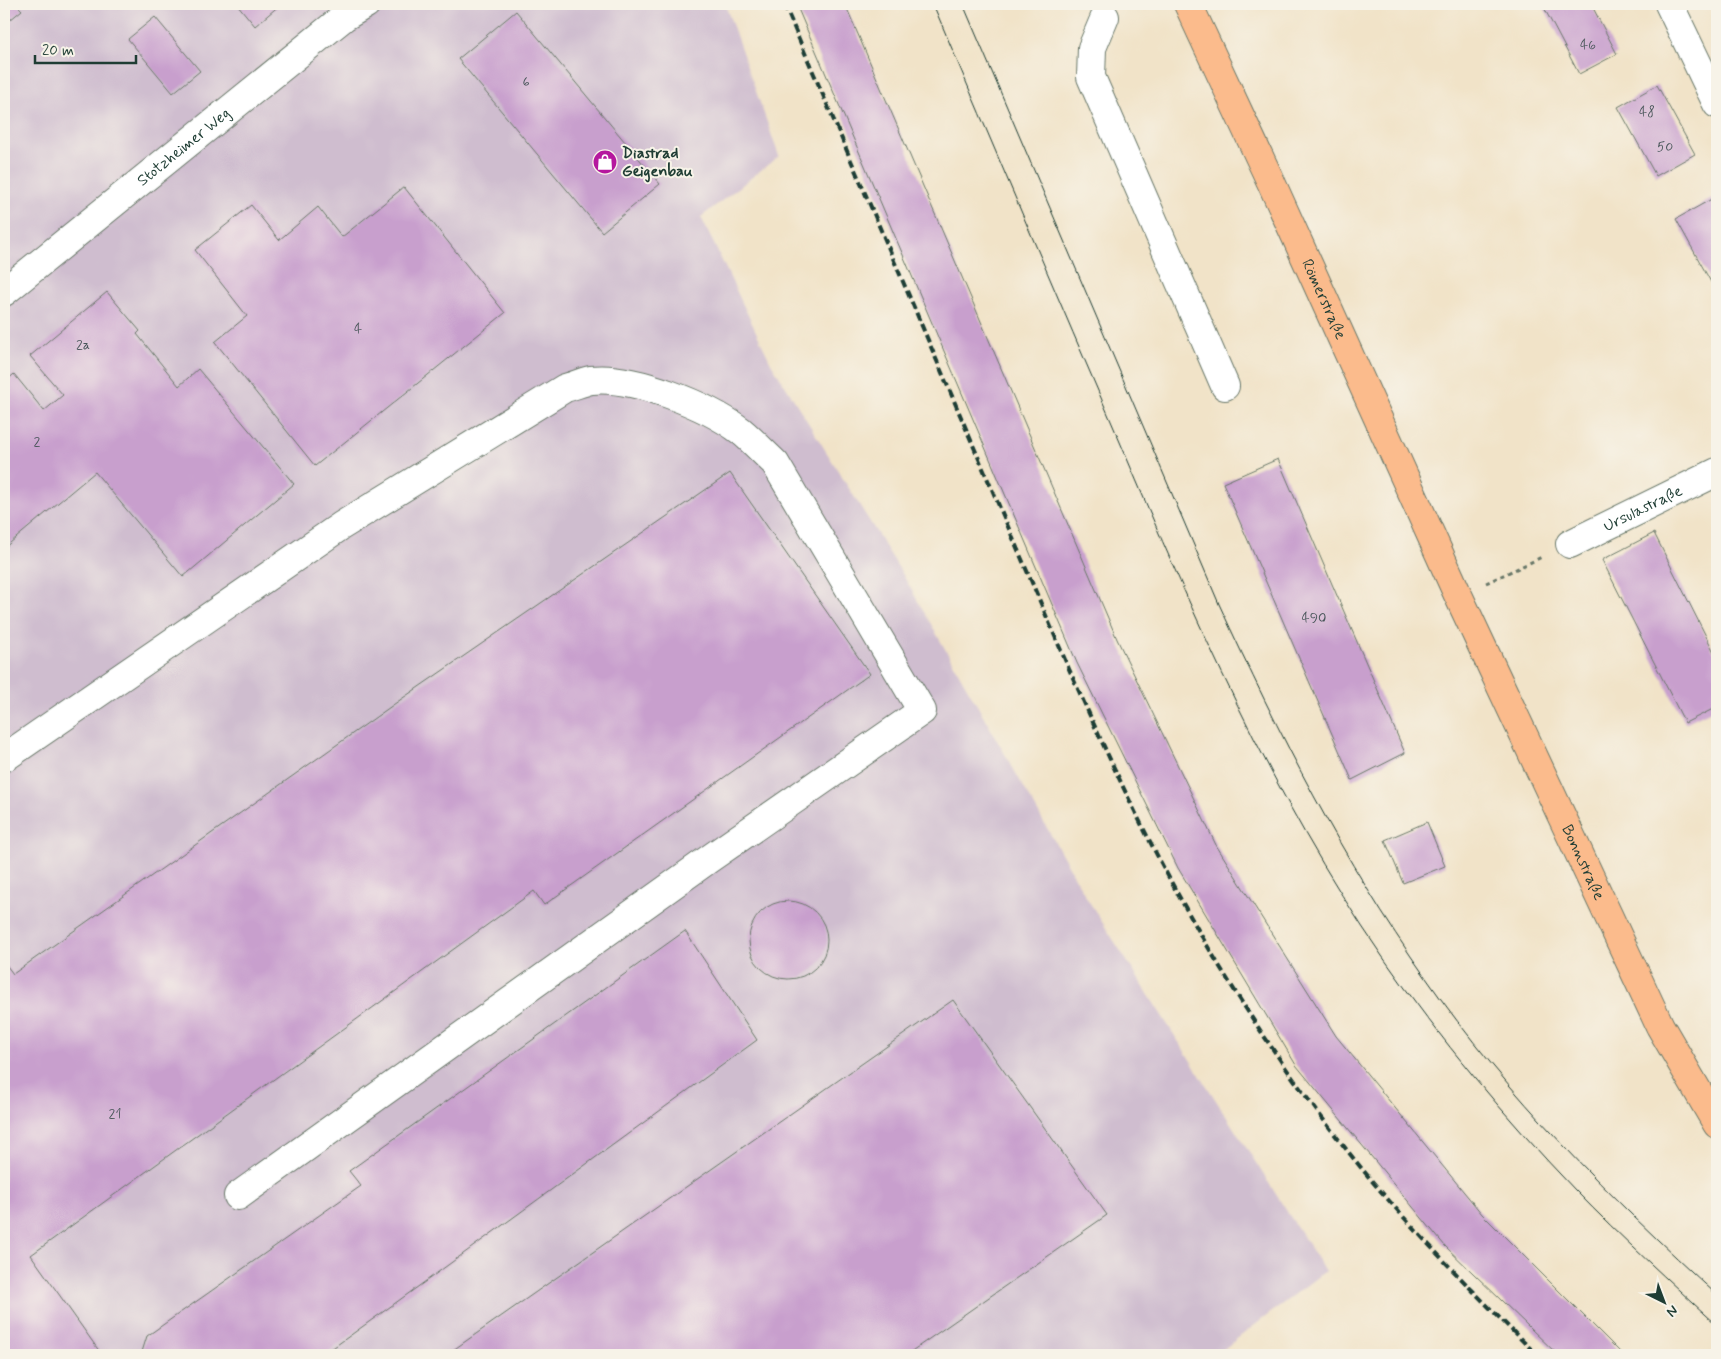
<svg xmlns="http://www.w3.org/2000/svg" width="1721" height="1359" font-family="Mynerve,sans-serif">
<rect width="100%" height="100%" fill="#f7f3e8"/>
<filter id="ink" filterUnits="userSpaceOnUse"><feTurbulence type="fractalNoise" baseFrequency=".02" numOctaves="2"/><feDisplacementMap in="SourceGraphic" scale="10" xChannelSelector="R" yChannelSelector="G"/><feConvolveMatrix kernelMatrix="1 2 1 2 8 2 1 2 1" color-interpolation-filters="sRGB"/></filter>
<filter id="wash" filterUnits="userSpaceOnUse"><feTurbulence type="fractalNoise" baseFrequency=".0096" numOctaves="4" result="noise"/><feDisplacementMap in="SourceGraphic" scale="20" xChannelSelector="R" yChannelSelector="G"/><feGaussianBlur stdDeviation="1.12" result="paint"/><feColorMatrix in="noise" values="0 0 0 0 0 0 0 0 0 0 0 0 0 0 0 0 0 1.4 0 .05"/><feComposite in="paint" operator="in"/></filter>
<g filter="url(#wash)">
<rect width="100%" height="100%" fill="#f1e3c8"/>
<path fill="#cfbdcf" d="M4,4h721l54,152 -78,61 70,146 132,212 185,325 237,371 -109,84h-1212z"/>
<g id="blocks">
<g fill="#c89fcd">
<path d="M4,4h12l6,6 -18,15z"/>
<path d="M237,4h44l-26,22z"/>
<path d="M796,4h49l272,635 99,206 120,191 146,178 141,141h-65l-113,-109 -149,-181 -118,-197 -101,-205z"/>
<path d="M1542,4h49l26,50 -38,20z"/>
<path d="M516,11l144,173 -58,48 -144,-173z"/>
<path d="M155,17l45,54 -27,22 -45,-54z"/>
<path d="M1657,85l38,69 -39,22 -38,-69z"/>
<path d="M404,187l101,126 -190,153 -100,-124 32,-26 -52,-66 56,-45 28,35 39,-33 24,30z"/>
<path d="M1717,196v97l-41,-74z"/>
<path d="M107,292l33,39 -3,3 42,52 19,-17 96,115 -111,93 -88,-105 -91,76v-165l10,-9 30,37 19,-16 -33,-39z"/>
<path d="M1278,459l127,294 -53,27 -129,-297z"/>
<path d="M730,473l140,201 -326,231 -10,-14 -503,364 71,100h-98v-393l9,12 387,-274z"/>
<path d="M1654,533l63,125v49l-32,16 -83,-163z"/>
<path d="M1427,822l18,44 -42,17 -18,-43z"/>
<circle cx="788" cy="940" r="39"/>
<path d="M685,931l72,109 -331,241 -103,74h-182l6,-19 214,-150 -12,-15z"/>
<path d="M953,1000l154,215 -201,140h-460z"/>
</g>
</g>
</g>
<g filter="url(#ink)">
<use href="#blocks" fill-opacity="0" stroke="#687768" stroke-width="1"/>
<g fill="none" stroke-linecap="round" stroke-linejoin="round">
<defs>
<g id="minor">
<path d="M1669,4l48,100"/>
<path d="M1105,17l-13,31 -1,29 134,309"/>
<path id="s1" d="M4,292l340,-275 22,-13"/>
<path id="s2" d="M1570,544l147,-72"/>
<path d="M4,758l337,-232 224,-138c8,-2 17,-6 26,-8 42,-5 117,26 150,51 12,10 23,22 34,32l147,248 -213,148 -471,337"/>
</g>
<g id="major">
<path id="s3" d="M1188,4l83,178 187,413 202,431 57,98"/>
</g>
</defs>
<use href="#minor" stroke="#687768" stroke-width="30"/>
<use href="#major" stroke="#687768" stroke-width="30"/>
<path stroke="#687768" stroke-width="3" stroke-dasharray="4 4" stroke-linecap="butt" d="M1486,583l56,-26"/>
<use href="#minor" stroke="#fff" stroke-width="28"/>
<use href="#major" stroke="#fbbb8c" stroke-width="28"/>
<g stroke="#1f3d34" stroke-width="1">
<path d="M933,4c62,146 124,292 187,438 75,177 152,355 262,514 58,83 123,161 194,235 45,46 93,90 141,134"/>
<path d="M963,4l256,600c60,130 124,257 207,374 82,118 185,220 291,317"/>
</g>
<path stroke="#1f3d34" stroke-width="4" stroke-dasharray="8 4" stroke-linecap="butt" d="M784,4l285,665c37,83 75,166 120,245 53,94 114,184 183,267 52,61 108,118 165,174"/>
</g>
</g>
<defs>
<symbol id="shop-disc" viewBox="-11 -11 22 22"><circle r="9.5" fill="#b5179e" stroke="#f7f3e8"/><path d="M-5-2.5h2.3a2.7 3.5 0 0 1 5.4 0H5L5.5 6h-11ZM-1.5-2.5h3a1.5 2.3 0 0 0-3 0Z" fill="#fff"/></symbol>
</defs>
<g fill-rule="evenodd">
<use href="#shop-disc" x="591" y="148" width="28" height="28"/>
</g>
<g text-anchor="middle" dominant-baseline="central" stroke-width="4" stroke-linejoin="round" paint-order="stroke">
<g font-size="14" fill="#49565a">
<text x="1588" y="45">46</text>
<text x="526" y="82">6</text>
<text x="1647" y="112">48</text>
<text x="1665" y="147">50</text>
<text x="358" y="329">4</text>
<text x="83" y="345">2a</text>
<text x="37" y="442">2</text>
<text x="1314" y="618">490</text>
<text x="115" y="1114">21</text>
</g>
<g font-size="16" fill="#1f3d34" stroke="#f7f3e8">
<text stroke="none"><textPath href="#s1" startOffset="231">Stotzheimer Weg</textPath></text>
<text stroke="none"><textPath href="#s3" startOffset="325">Römerstraße</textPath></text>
<text stroke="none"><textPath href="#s2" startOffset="81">Ursulastraße</textPath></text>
<text stroke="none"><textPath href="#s3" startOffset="945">Bonnstraße</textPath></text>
</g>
<g font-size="16" font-weight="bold" fill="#1f3d34" stroke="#f7f3e8" text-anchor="start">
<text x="622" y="153">Diastrad<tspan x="622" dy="18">Geigenbau</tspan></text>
</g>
</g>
<rect width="1721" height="1359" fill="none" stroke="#f7f3e8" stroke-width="20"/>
<g transform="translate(1664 1302) rotate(138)" stroke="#f7f3e8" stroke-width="4" paint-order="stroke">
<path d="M0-4L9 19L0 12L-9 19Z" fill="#1f3d34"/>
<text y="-8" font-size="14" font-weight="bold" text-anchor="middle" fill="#1f3d34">N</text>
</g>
<path d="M35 55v8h101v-8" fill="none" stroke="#1f3d34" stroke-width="2.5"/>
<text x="42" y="55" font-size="15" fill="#1f3d34" stroke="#f7f3e8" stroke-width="4" paint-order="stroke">20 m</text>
</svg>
